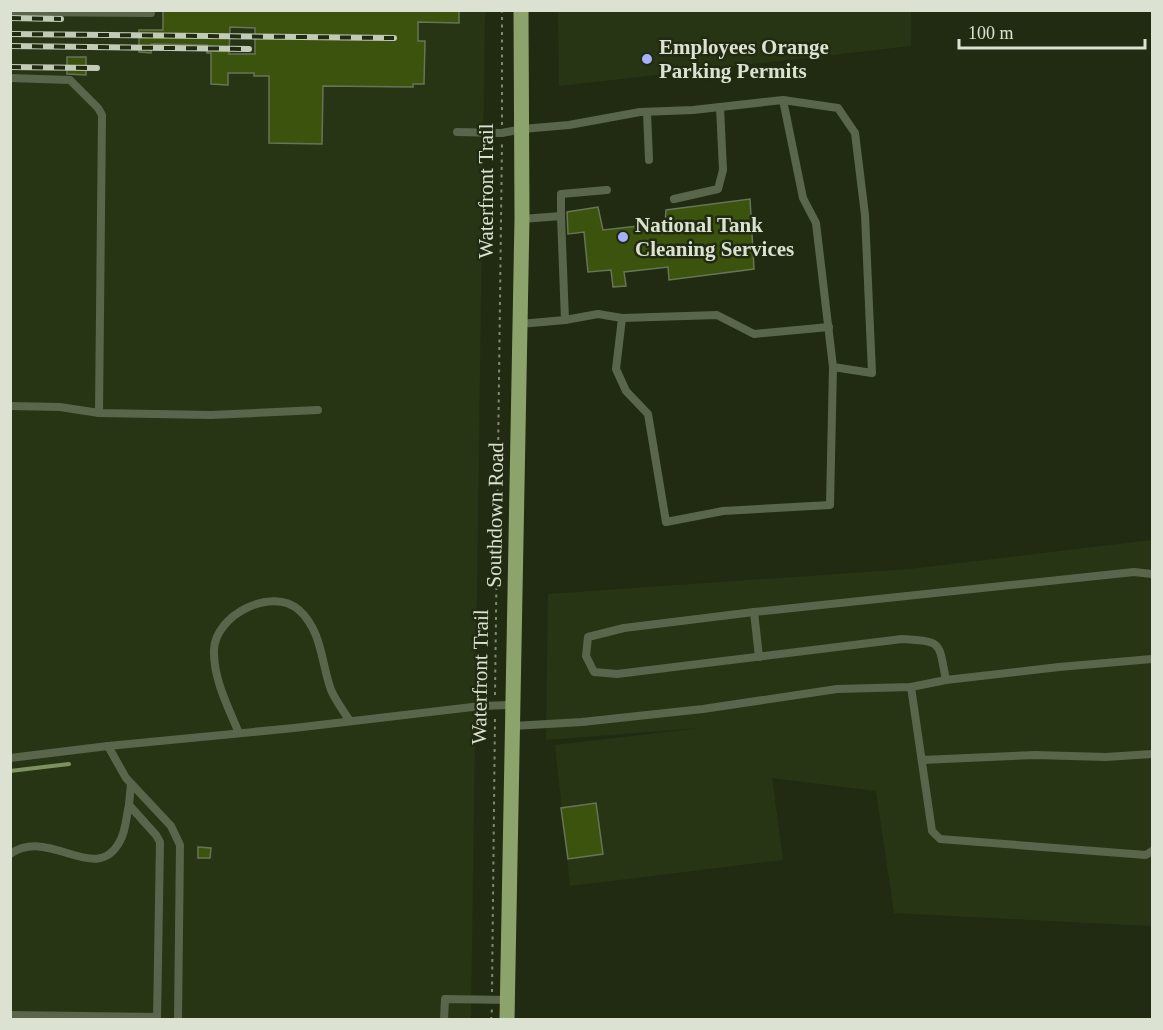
<svg xmlns="http://www.w3.org/2000/svg" width="1163" height="1030" font-family="'Times New Roman',serif">
<rect width="100%" height="100%" fill="#212b11"/>
<g fill="#283514">
<path d="M10,11h475l-14,1008h-460z"/>
<path d="M558,11h353v35l-352,40z"/>
<path d="M1152,540v386l-258,-13 -18,-122 -104,-13 11,82 -213,26 -15,-141 145,-17 -154,12 2,-146 362,-25z"/>
</g>
<g fill="none" stroke-linecap="round" stroke-linejoin="round">
<path stroke="#7e925f" stroke-width="4" d="M10,771l59,-7"/>
</g>
<g fill="#3c530e" stroke="#687457" stroke-width="1.5" fill-rule="evenodd">
<path d="M163,10h296v13l-41,-1v19h7l-1,43h-11v3l-90,-1 -1,58 -53,-1v-67h-15v-3h-26v12l-17,-1v-31h-4v-8l-56,-1v9l-12,-1v-22h24zM230,27l25,1v26h-26z"/>
<path d="M67,57h19v18l-19,-1z"/>
<path d="M750,199l4,70 -85,11 -1,-13 -44,5 2,14 -13,1 -2,-17 -23,2 -4,-40 -16,2 -1,-22 31,-5 5,23 62,-7 1,-13z"/>
<path d="M596,803l7,51 -35,5 -7,-51z"/>
<path d="M198,847l13,1 -1,10h-12z"/>
</g>
<g fill="none" stroke-linecap="round" stroke-linejoin="round">
<g stroke="#808974" stroke-width="2" stroke-dasharray="3 4.5" stroke-linecap="butt">
<path d="M502,125v-115"/>
<path d="M495,695l7,-553"/>
<path d="M492,992l3,-277"/>
<path d="M491,1020l1,-11"/>
</g>
<g stroke="#5a664b" stroke-width="8">
<path d="M10,12l141,1"/>
<path d="M10,78l60,2 28,28 4,7 -3,298"/>
<path d="M647,112l2,48"/>
<path d="M457,132l45,1 20,-4 47,-4 71,-13 53,-2 90,-10 55,8 17,25 10,82 7,158 -39,-6 -17,-144 -13,-25 -20,-98"/>
<path d="M674,199l44,-10 5,-19 -3,-63"/>
<path d="M561,216v-22l46,-4"/>
<path d="M565,320l33,-6 24,4"/>
<path d="M520,324l45,-4 -4,-104 -39,3"/>
<path d="M829,327l-75,7 -37,-19 -95,3 -6,51 10,22 22,23 18,108 57,-11 107,-6 3,-138"/>
<path d="M10,406l50,1 39,6 112,2 107,-5"/>
<path d="M754,612l5,45"/>
<path d="M946,680c-8,-40 -3,-38 -44,-41l-285,35 -23,-2 -8,-16 2,-19 36,-9 130,-16 380,-40 18,2"/>
<path d="M911,687l21,144 8,8 206,16 6,-4"/>
<path d="M513,726l69,-4 121,-13 134,-20 74,-2 35,-7 113,-13 93,-8"/>
<path d="M239,733c-11,-26 -26,-55 -25,-83 1,-35 58,-64 85,-40 23,21 22,52 32,80 5,11 12,21 19,31"/>
<path d="M108,746l186,-18 187,-22 32,-1"/>
<path d="M10,758l98,-12 18,32 45,48 9,19 -2,175"/>
<path d="M922,760l113,-5 71,2 46,-3"/>
<path d="M131,784l-2,21 27,30 4,7 -3,178"/>
<path d="M10,854c40,-28 86,33 110,-13 6,-10 6,-24 9,-36"/>
<path d="M10,1015l147,2"/>
<path d="M444,1020l1,-21 63,1"/>
</g>
<path stroke="#8ca46c" stroke-width="15" d="M507,1020l15,-801 -1,-209"/>
<defs>
<g id="rail">
<path d="M10,18l51,1"/>
<path d="M10,34l384,4"/>
<path d="M10,46l239,3"/>
<path d="M10,67l87,1"/>
</g>
</defs>
<use href="#rail" stroke="#c2cab8" stroke-width="6"/>
<use href="#rail" stroke="#212b11" stroke-width="4" stroke-dasharray="11" stroke-linecap="butt"/>
</g>
<g fill="#a6b1fc" stroke="#212b11" stroke-width="2">
<circle cx="647" cy="59" r="6"/>
<circle cx="623" cy="237" r="6"/>
</g>
<g text-anchor="middle" dominant-baseline="central" stroke-width="5" stroke-linejoin="round" paint-order="stroke">
<g font-size="21" font-weight="bold" fill="#dbe2d2" stroke="#212b11" text-anchor="start">
<text x="659" y="47">Employees Orange<tspan x="659" dy="24">Parking Permits</tspan></text>
<text x="635" y="225">National Tank<tspan x="635" dy="24">Cleaning Services</tspan></text>
</g>
<g font-size="21" fill="#dbe2d2" stroke="#212b11">
<text transform="translate(486 191) rotate(-90)">Waterfront Trail</text>
<text transform="translate(495 515) rotate(-89)">Southdown Road</text>
<text transform="translate(480 677) rotate(-89)">Waterfront Trail</text>
</g>
</g>
<rect width="1163" height="1030" fill="none" stroke="#dbe2d2" stroke-width="24"/>
<path d="M959 39v9h186v-9" fill="none" stroke="#dbe2d2" stroke-width="3"/>
<text x="968" y="39" font-size="18" fill="#dbe2d2" stroke="#212b11" stroke-width="4.5" paint-order="stroke">100 m</text>
</svg>
